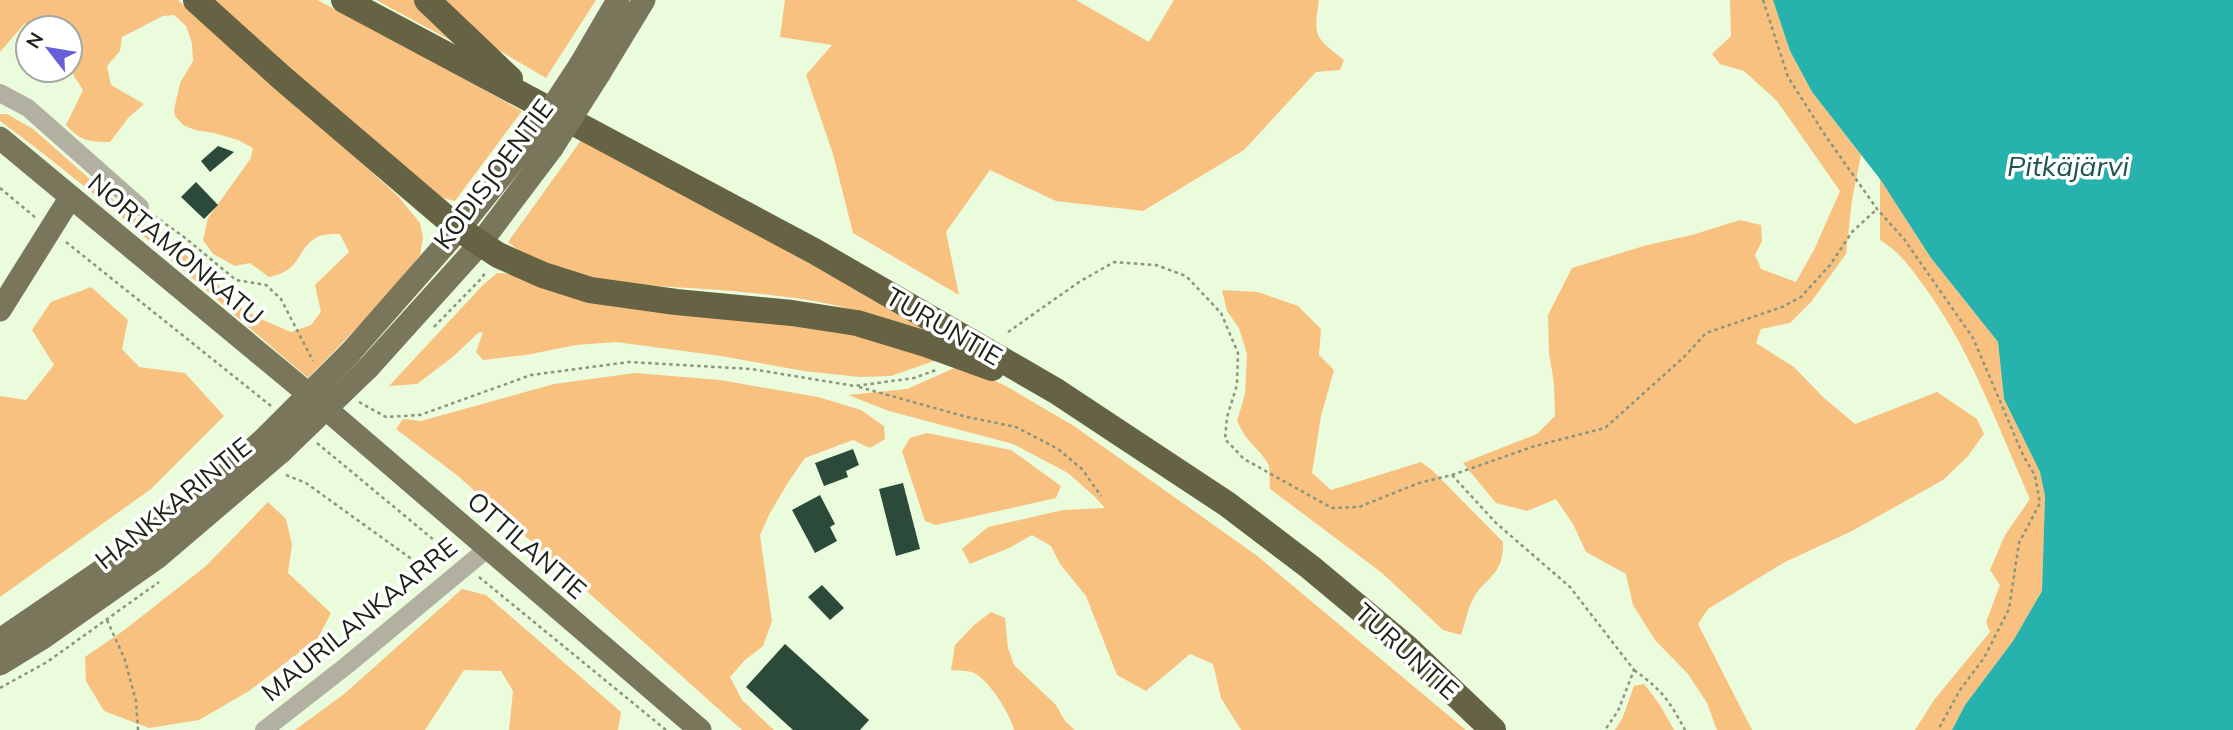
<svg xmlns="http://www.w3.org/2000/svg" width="2233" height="730" font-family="Mulish,sans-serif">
<rect width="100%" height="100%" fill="#eafcdc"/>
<g fill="#f8c180">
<path d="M0,0h178l101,88 119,108 22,27 3,15 -3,17 -32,41 -80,82c-102,-86 -200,-178 -308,-257v-7h7l26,15 100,88 38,25 40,35 26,28 26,15 28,12 20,-7 10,-13 -6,-27 34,-33 -9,-18c-8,0 -17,0 -23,3 -22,13 -14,33 -48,40l-19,-14 -15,3 -22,-12 -10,-14 5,-22 43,-60 2,-10 -15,-8 -24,-7 -19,-3 -12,-5 -8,-9 -1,-6 6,-27 13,-22 -1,-18 -6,-17 -12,-11 -11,1 -41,21 -2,14 -13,15 4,19 33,19 -15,13 -19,25c-20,0 -30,-1 -44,-17l17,-35 -13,-20v-42h-41l-4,-5 -25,29z"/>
<path d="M211,0h106l94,49 111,62 -67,90 -12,-3 -23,-17z"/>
<path d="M376,0h40l43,45z"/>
<path d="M436,0h160l-50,78 -51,-30z"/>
<path d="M785,0h291l73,42 25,-42h145c-6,37 -4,37 25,60l-4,10 -24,2 -72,78 -101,61 -87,-10 -66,-31 -44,62 13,63 -106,-62 -20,-79 -27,-79 26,-30 -52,-8z"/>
<path d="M1730,0h43l17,51 22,41 49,63 -9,45 -6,54 -35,48 -21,21 -29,6 -5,14 38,24 29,30 32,27 82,-32 40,27 7,15 -16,22 -25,24 -91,51 -67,31 -77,47 -10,15 54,106h-35l-10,-27 -19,-29 -33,-34 -22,-35 -7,-31 -40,-22 -13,-28 -17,-25 -29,12 -31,-8 -33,-40 74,-29 18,-18 -1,-33 -5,-30 -1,-38 24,-47 75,-23 45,-10 48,-15 21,5 1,16 -7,14 6,14 35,13 19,-34 25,-57 -63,-90 -33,-30 -24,-7 -8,-10 19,-18z"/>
<path d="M582,139l195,106 154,87c-45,-13 -90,-28 -136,-34 -30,-4 -61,-7 -91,-9 -57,-4 -151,-6 -196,-47z"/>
<path d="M1880,179l51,79 67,84 6,57 36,73 5,24 -3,95 -29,50 -48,64 -13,25h-37l19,-30 56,-68 -4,-10 14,-37 -10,-15 15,-35 25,-36c-33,-74 -60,-152 -109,-217 -14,-19 -22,-30 -41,-42z"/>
<path d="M497,273l19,1 321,53 100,33 -46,16 -32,1 -55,-6 -83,-15 -105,-14 -40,3 -50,10 -43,5 -7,-8 7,-20 -5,1 -24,23 -37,28 -28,2 94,-101z"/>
<path d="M91,287l37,33 -6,29 17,18 46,6 39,43 -73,73 -151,108v-201l26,4 28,-35 -22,-35 19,-28z"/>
<path d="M1222,290l36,2 40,14 23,23 -2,26 15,15 -13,46 -9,57 19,17 90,-28 11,8 71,72c1,36 -20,35 -31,59 -5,10 -7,23 -11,34l-18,-5 -61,-57 -112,-84 -1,-24 -7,-10 -17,-19 -8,-15 8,-27 2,-40 -8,-26 -12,-17z"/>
<path d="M961,365l45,21 68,40 182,129 210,175h-225l-20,-32 -8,-34 -23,-10 -44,37 -29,-16 -31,-79 -26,-32 -9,-18 -19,-11 -23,13 -39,16 -8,-15 26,-22 75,-17 42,-2 -11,-12 -26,-23 -55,-29 -124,-33 -41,-16 59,-6z"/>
<path d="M635,373l85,7 98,17 43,13 23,16 1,13 -15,9 -17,-8 -48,18 -16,23 -19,32 -10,22 12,86 -9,25 -18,14 -15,17 12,23 32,30h-32l-284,-254 -62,-47 7,-10 18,2 133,-37z"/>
<path d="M927,433l84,17 50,36 -5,12 -120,27 -11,-4 -23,-70 8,-13z"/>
<path d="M268,502l18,17 6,26 -4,28 43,40 -13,25 -69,53 -50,29 -50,8 -45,-17 -18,-30 -1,-24 38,-26 83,-65z"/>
<path d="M462,589l24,6 135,117 -3,18h-109l4,-39 -12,-20 -37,-1 -39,60h-130l49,-36z"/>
<path d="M991,612l14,6 3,30 6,17 42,40 9,16 10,9h-61c-4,-16 -24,-49 -40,-57 -6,-3 -17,-2 -23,-3l4,-25 19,-20z"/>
<path d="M1644,684l16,21 14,25h-59l7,-11 12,-33z"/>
</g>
<path fill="#28b2ae" d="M1773,0h460v730h-281l13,-25 48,-64 29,-50 3,-95 -5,-24 -36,-73 -6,-57 -67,-84 -51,-79 -68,-87 -22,-41z"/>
<g fill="#2b4a3a">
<path d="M218,146l16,6 -24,20 -9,-11z"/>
<path d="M196,182l22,23 -14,14 -23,-22z"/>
<path d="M853,449l6,16 -13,6 2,6 -24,9 -9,-23z"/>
<path d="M903,483l17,66 -24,7 -17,-67z"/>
<path d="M820,495l15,29 -5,3 7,14 -22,12 -23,-43z"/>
<path d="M822,585l22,23 -14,12 -22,-23z"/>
<path d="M785,644l84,76 -9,10h-67l-47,-43z"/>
</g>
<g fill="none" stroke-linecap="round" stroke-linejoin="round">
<g stroke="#89967f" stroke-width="2.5" stroke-dasharray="3.5 3.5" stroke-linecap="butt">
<path d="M1763,0l25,77 37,58 52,74 27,30 69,99 50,117 12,21 5,27 -21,40 -10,66 -25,49 -24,32 -22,40"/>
<path d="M0,188l36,30"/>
<path d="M154,216l30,21 52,43 30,5 15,14 32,62"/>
<path d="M66,242l205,164"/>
<path d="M434,327l45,-46 8,-10"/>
<path d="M1008,332l71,-50 35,-20 42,3 30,11 35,37 17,40 -1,32 -10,32 -2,22 19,20 88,49 27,-1 60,-24 33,-8 83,-29 70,-18 79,-71 22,-24 76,-26 19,-10 29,-32 22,-33 25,-23"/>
<path d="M859,387l108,30 49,10 42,22 24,20 19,27"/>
<path d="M359,402l27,15 34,-2 111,-40 98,-13 122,7 104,17 59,-8 22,-8"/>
<path d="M317,443l135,112"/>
<path d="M286,475l20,8 125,90"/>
<path d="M1452,475l44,48 74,64 64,83 -16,41 -13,19"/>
<path d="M479,577l187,153"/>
<path d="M107,620l18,40 11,41 2,29"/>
<path d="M1634,670c28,20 35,30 51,60"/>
<path d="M0,688l47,-26 112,-80"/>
</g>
<g stroke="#b2b0a1" stroke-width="18">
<path d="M0,93l28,15 112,99"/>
<path d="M264,730l82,-64 141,-117"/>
</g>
<g stroke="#7a765c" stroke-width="23">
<path d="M580,65l38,-65"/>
<path d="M599,74l45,-74"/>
<path d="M0,138l318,264 382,328"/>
<path d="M0,310l70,-112"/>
<path d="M350,353l109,-124 73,-91"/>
<path d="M368,368l111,-123 73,-97"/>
<path d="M0,640l139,-95 82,-67 45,-41"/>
<path d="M0,664l41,-25 117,-82 123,-105"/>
</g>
<g stroke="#666244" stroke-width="26">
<path d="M196,0l85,77 178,152 39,26 45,20 47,15 86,12 116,11 65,10 69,21 66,24"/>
<path d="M344,0l470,251 242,140 171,113 83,63 96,80 87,83"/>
<path d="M427,0l83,79"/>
</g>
<g stroke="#7a765c" stroke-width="23">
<path d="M532,138l48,-73"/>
<path d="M552,148l47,-74"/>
<path d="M266,437l84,-84"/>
<path d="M281,452l87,-84"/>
</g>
</g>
<g text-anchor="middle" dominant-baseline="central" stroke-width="7" stroke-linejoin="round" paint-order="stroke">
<g font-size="26" fill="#1c2216" stroke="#fff">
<text transform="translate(493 174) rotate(-53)">KODISJOENTIE</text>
<text transform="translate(176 249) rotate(40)">NORTAMONKATU</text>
<text transform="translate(944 326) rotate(30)">TURUNTIE</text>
<text transform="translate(173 503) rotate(-39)">HANKKARINTIE</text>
<text transform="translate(527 545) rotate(41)">OTTILANTIE</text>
<text transform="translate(359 619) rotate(-39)">MAURILANKAARRE</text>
<text transform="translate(1407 651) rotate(42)">TURUNTIE</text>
</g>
<g font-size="28" font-style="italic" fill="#1e5452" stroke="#fff">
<text x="2068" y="165">Pitkäjärvi</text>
</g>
</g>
<g transform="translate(49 49) rotate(301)"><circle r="33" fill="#ffffff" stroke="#a4a7a2" stroke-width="2"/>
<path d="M0-5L12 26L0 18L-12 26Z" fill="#685ed7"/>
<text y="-10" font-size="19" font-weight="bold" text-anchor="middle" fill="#1c2216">N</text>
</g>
</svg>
